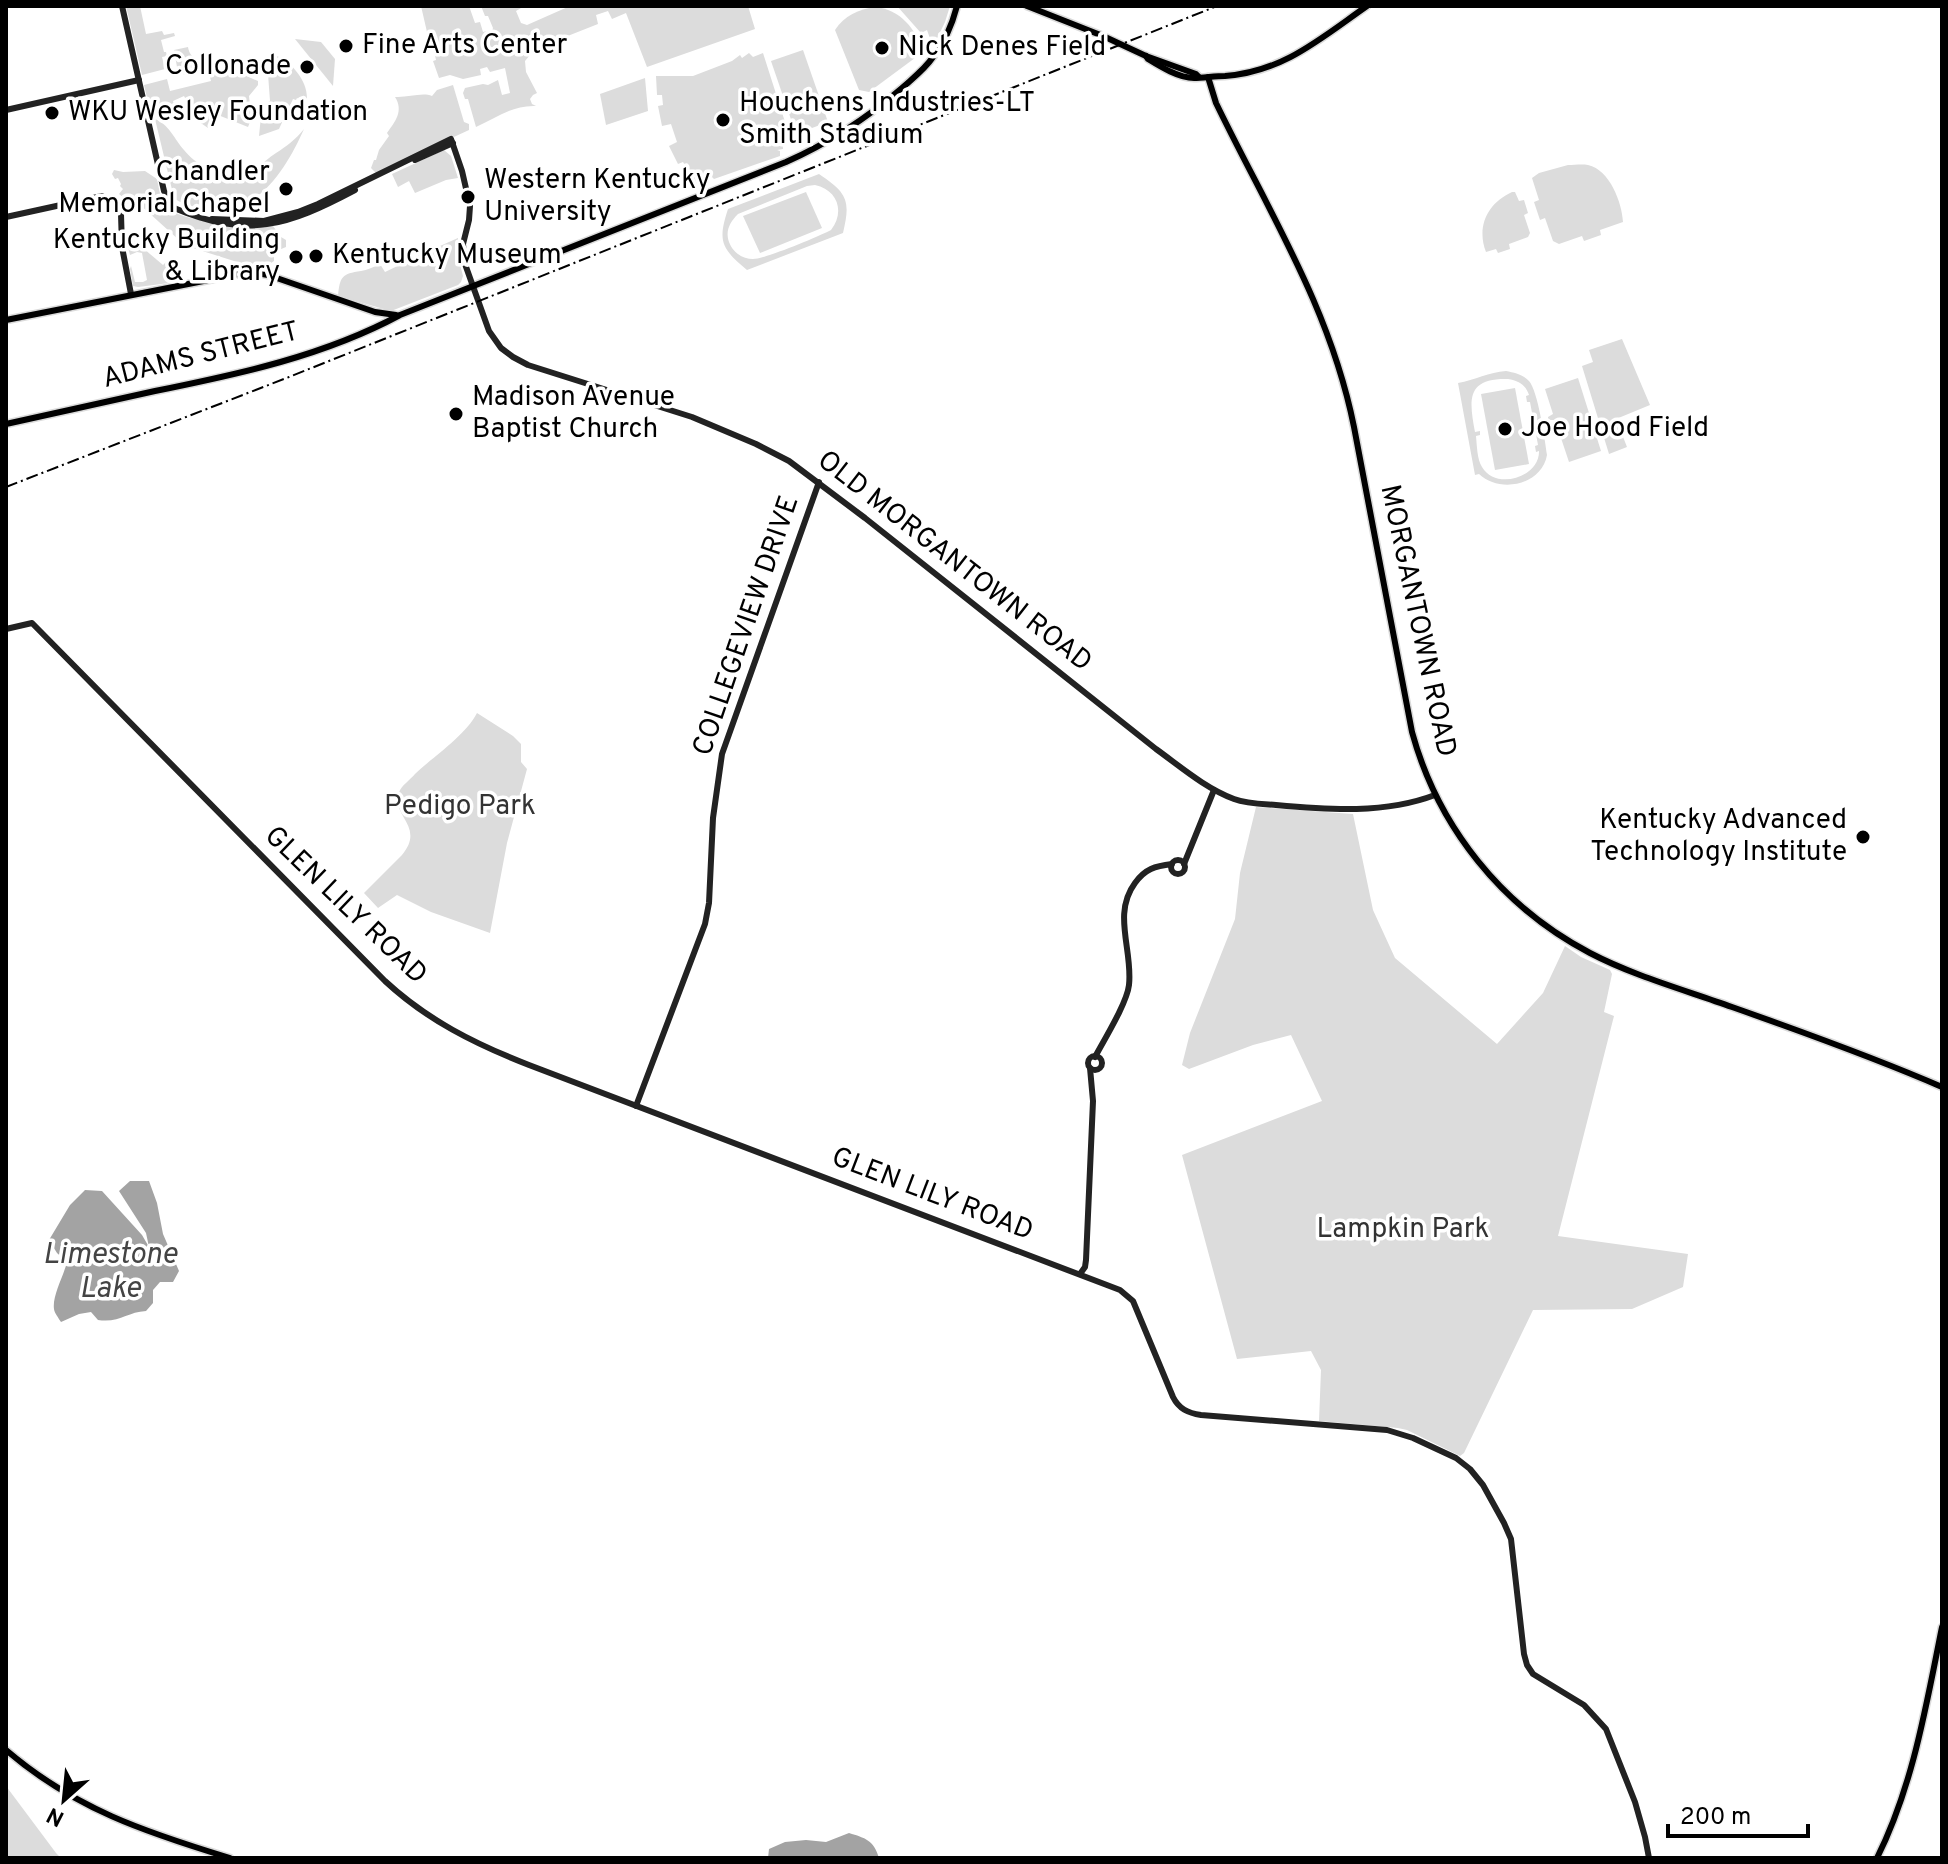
<svg xmlns="http://www.w3.org/2000/svg" width="1948" height="1864" font-family="Overpass,sans-serif">
<rect width="100%" height="100%" fill="#fff"/>
<g fill="#dcdcdc" fill-rule="evenodd">
<path d="M126,6h14l6,28 16,-3 2,4 10,-2 1,3 -14,4 3,12h2l1,4 -5,1 3,12 -23,6z"/>
<path d="M421,6h48l6,17 5,-1 3,10 4,-1 1,1 4,-1 1,-3 -5,-12h-3l-4,-10h39l1,2 -5,3 5,12 6,2 43,-19h178l7,23 -108,38 -21,-54 -14,6 -4,-8 -12,4 2,9 -43,17v2l-13,4 1,4 -13,4 -5,6 1,11 11,21 -4,2 -3,4 2,5 4,2c-24,-1 -40,12 -60,21l-8,-28h-3l-2,-6 2,-5 18,-4 5,1 10,-5 4,15 8,-2 -5,-25 -15,4 -3,-5 -7,2 1,6 -18,4 -13,-4 -11,3 -6,-17 3,-1 -6,-28h-3z"/>
<path d="M897,6h53l-5,16 -12,25 -6,-17 -6,3z"/>
<path d="M875,7c25,2 41,22 48,45l-54,40 -10,-2 -24,-60c9,-14 24,-21 40,-23z"/>
<path d="M295,39l26,3 14,17 -2,27z"/>
<path d="M188,47c2,13 12,13 23,15l-1,3 13,4 3,-2 32,14v4l-9,11 1,10 6,1 -8,20 -30,-12 -2,5 -4,-1 -4,9 -13,-9 -3,-7 5,-2 -1,-3 -5,2 -7,-13 -11,5 3,11c-15,8 -15,0 -27,-6l-5,-21 23,-6 3,12 41,-10 -3,-12 -24,6 -3,-9 -4,1 -3,-17z"/>
<path d="M803,50l25,72 -32,12 -25,-73z"/>
<path d="M749,53l4,4 10,-4 22,69 -4,1 2,26 -6,1 3,1v5l-66,23 -2,-2 -16,12 -12,-16 4,-3 -5,-8 -5,2 -9,-18 8,-4 -6,-18 -9,2 -4,-20 5,-1 -1,-10h-5l-1,-19h37l39,-15 8,-6 2,3z"/>
<path d="M277,56c15,7 30,24 30,42l-4,3 -6,-3 -1,2 -3,-1 -5,11 -3,-1 -3,8 2,1 -5,11 -20,7 3,-30 8,-5 -2,-27z"/>
<path d="M645,78l3,33 -42,14 -6,-31z"/>
<path d="M453,85l11,37 5,2v6l-93,43 -5,-5 3,-8h2l3,-10 10,-14 -2,-3c8,-11 17,-22 8,-36 12,1 27,-5 37,-1l5,-6z"/>
<path d="M155,119c13,4 20,21 29,31 16,20 48,33 72,18 7,-4 13,-11 20,-15 11,-7 19,-13 28,-24 -19,43 -53,96 -107,79 -9,-3 -17,-5 -23,-10z"/>
<path d="M444,150l7,6 7,22 -12,2 -31,13 -6,-12 -11,6 -6,-13z"/>
<path d="M1568,165c6,0 14,-1 20,0 22,5 34,38 35,57l-23,8 1,5 -17,6 -2,-5 -23,8 -6,-3 -8,-23 -5,2 -6,-18 5,-2 -7,-22 7,-5z"/>
<path d="M114,170l9,2 22,-1 12,8c2,9 3,22 11,29 17,16 81,16 105,18l8,11 5,3v7l-12,5v9l-12,8h-3l-66,-21 -13,-7 -43,-39 -3,-1 -7,3 -2,-5 -6,-5 4,-5 -3,-3 1,-2 -3,-6 -3,1 -3,-5z"/>
<path d="M819,174c28,19 32,26 24,59l-96,37c-25,-21 -30,-28 -19,-61zM815,185c23,5 30,27 16,45 -11,6 -66,29 -78,29 -10,0 -20,-6 -24,-17 -4,-11 1,-20 9,-28l69,-28z"/>
<path d="M806,192l16,36 -62,25 -17,-37z"/>
<path d="M1512,192h3l4,9 5,-1 4,13 -4,2 6,18 -2,4 -19,7 1,5 -12,4 -2,-4 -10,3c-10,-26 2,-49 26,-60z"/>
<path d="M124,232l39,33 3,-3 7,4 4,16 -39,5 -5,-1 -3,-17 1,-3 4,16h8l4,-2 -5,-27 -5,-1 -7,3z"/>
<path d="M458,238v19l5,19 -2,6 -3,3 -67,26 -53,-15c2,-20 4,-22 23,-25 6,-1 13,-4 19,-7l5,8 23,-11 1,2 7,-4 -1,-2 19,-9 2,3 5,-2 -1,-3z"/>
<path d="M1622,339l28,66 -34,14 11,28 -18,7 -27,-88 11,-4 -4,-12z"/>
<path d="M1506,371c9,2 16,3 23,10 9,10 16,59 18,74 -5,30 -47,39 -68,19l-4,1 -17,-92c17,-3 31,-11 48,-12zM1508,379c11,2 18,6 21,16l-3,1 1,6h3l8,43 -3,1 1,6 3,-1c1,26 -43,40 -57,16 -5,-8 -5,-21 -6,-31l4,-1v-4l-5,1c-6,-32 -9,-54 33,-53z"/>
<path d="M1578,378l23,73 -32,11 -14,-42h-7v-3l5,-3 -8,-25z"/>
<path d="M1515,388l14,76 -34,6 -14,-76z"/>
<path d="M477,713l36,23 8,8v18l6,7 -20,74 -17,90 -59,-21 -34,-17 -19,13 -14,-15 38,-38c24,-29 -12,-39 -3,-63 3,-7 11,-12 16,-18 19,-18 50,-38 62,-61z"/>
<path d="M1256,807l97,7 20,96 22,48 102,86 46,-51 22,-47 16,11 29,13 2,4 -8,38 10,4 -56,220 130,18 -5,33 -51,22 -99,1 -69,143 -4,3 -53,-26 -9,-2 -79,-7 2,-51 -10,-19 -74,8 -55,-204 140,-54 -31,-66 -38,10 -64,24 -7,-4 8,-32 45,-114 5,-46z"/>
<path d="M6,1786l50,67 5,5h-55z"/>
</g>
<g fill="#a3a3a3">
<path d="M130,1181h19l8,22 6,31 16,37 -6,11h-13l-7,8v13l-7,8c-19,1 -26,12 -48,9l-7,-8 -12,2 -18,8c-2,-3 -7,-10 -7,-13 -2,-13 10,-34 13,-47l-10,-9 -8,-13 21,-35 15,-15 17,1 40,44 7,12 -3,-14 -27,-42z"/>
<path d="M849,1833c16,5 25,7 30,25h-111l1,-9 16,-7 21,-2 20,2z"/>
</g>
<g fill="none" stroke-linecap="round" stroke-linejoin="round">
<defs>
<g id="primary">
<path d="M1027,6l76,30 43,20 50,18 3,3"/>
<path d="M1146,56l2,3c13,8 31,19 46,19 9,0 21,-2 31,-2 58,-4 96,-38 142,-70"/>
<path d="M1208,77l8,26c52,108 114,204 138,324l58,305c26,95 90,175 178,221 44,23 95,37 142,54 71,25 141,50 210,80"/>
<path d="M6,320l243,-48 19,3 107,37 21,3"/>
<path d="M6,424c50,-11 100,-22 149,-33 84,-17 169,-35 245,-76l386,-153c43,-19 81,-44 116,-74 11,-10 23,-19 31,-31 12,-15 19,-32 24,-51"/>
<path d="M6,1750c69,59 139,82 224,108"/>
<path d="M1877,1858c36,-72 49,-152 65,-231"/>
</g>
</defs>
<use href="#primary" stroke="#dbdbdb" stroke-width="9"/>
<g stroke="#222" stroke-width="6">
<path d="M122,6l42,185 6,13 4,4c74,31 113,18 181,-18"/>
<path d="M6,110l133,-30"/>
<path d="M415,160l38,-17"/>
<path d="M6,217l96,-21 14,9 5,9 1,33 9,47"/>
<path d="M212,219l52,2 34,-9 20,-8 133,-65 11,32 8,35 -1,14 -6,24 2,20 24,67 12,17 12,9 15,8 164,52 64,27 33,17 76,57 291,231c25,18 49,39 78,50 13,5 28,5 42,6 53,5 109,9 159,-10"/>
<path d="M6,629l26,-6 353,358c42,39 90,63 144,84l591,225 13,11 40,96c6,12 15,16 28,18l186,15 26,8 43,20 14,11 13,16 21,38 7,16 13,115 3,11 6,9 51,31 22,24 29,73 10,35 4,21"/>
<circle cx="1178" cy="867" r="7"/>
<path d="M1184,864l30,-74"/>
<circle cx="1095" cy="1063" r="7"/>
<path d="M1095,1057c9,-17 32,-54 34,-72 4,-35 -17,-71 6,-102 10,-14 20,-17 37,-19"/>
<path d="M636,1106l69,-182 4,-21 4,-85 9,-64 97,-272"/>
<path d="M1080,1274l5,-7 1,-7 7,-159 -3,-33"/>
</g>
<use href="#primary" stroke="#000" stroke-width="6"/>
<path stroke="#000" stroke-width="2" stroke-dasharray="12 4 2 4" stroke-linecap="butt" d="M6,487l283,-110 928,-371"/>
</g>
<g fill="#000" stroke="#fff" stroke-width="3">
<circle cx="346" cy="46" r="8"/>
<circle cx="882" cy="48" r="8"/>
<circle cx="307" cy="67" r="8"/>
<circle cx="52" cy="113" r="8"/>
<circle cx="723" cy="120" r="8"/>
<circle cx="286" cy="189" r="8"/>
<circle cx="468" cy="197" r="8"/>
<circle cx="316" cy="256" r="8"/>
<circle cx="296" cy="257" r="8"/>
<circle cx="456" cy="414" r="8"/>
<circle cx="1505" cy="429" r="8"/>
<circle cx="1863" cy="837" r="8"/>
</g>
<g text-anchor="middle" dominant-baseline="central" stroke-width="7" stroke-linejoin="round" paint-order="stroke">
<g font-size="28" fill="#000" stroke="#fff" text-anchor="start">
<text x="362" y="46">Fine Arts Center</text>
<text x="898" y="48">Nick Denes Field</text>
<text x="291" y="67" text-anchor="end">Collonade</text>
<text x="739" y="104">Houchens Industries-LT<tspan x="739" dy="32">Smith Stadium</tspan></text>
<text x="68" y="113">WKU Wesley Foundation</text>
<text x="270" y="173" text-anchor="end">Chandler<tspan x="270" dy="32">Memorial Chapel</tspan></text>
<text x="484" y="181">Western Kentucky<tspan x="484" dy="32">University</tspan></text>
<text x="280" y="241" text-anchor="end">Kentucky Building<tspan x="280" dy="32">&amp; Library</tspan></text>
<text x="332" y="256">Kentucky Museum</text>
<text x="472" y="398">Madison Avenue<tspan x="472" dy="32">Baptist Church</tspan></text>
<text x="1521" y="429">Joe Hood Field</text>
<text x="1847" y="821" text-anchor="end">Kentucky Advanced<tspan x="1847" dy="32">Technology Institute</tspan></text>
</g>
<g font-size="28" fill="#000" stroke="#fff">
<text transform="translate(201 356) rotate(-14)">ADAMS STREET</text>
<text transform="translate(954 562) rotate(38)">OLD MORGANTOWN ROAD</text>
<text transform="translate(1417 621) rotate(78)">MORGANTOWN ROAD</text>
<text transform="translate(747 626) rotate(-71)">COLLEGEVIEW DRIVE</text>
<text transform="translate(345 906) rotate(44)">GLEN LILY ROAD</text>
<text transform="translate(932 1195) rotate(21)">GLEN LILY ROAD</text>
</g>
<g font-size="28" fill="#333" stroke="#fff">
<text x="460" y="807">Pedigo Park</text>
<text x="1403" y="1230">Lampkin Park</text>
</g>
<g font-size="30" font-style="italic" fill="#444" stroke="#fff">
<text x="110" y="1255">Limestone<tspan x="110" dy="34">Lake</tspan></text>
</g>
</g>
<rect width="1948" height="1864" fill="none" stroke="#000000" stroke-width="16"/>
<g transform="translate(64 1800) rotate(207)" stroke="#ffffff" stroke-width="6" paint-order="stroke">
<path d="M0-6L14 30L0 20L-14 30Z" fill="#000000"/>
<text y="-12" font-size="22" font-weight="bold" text-anchor="middle" fill="#000000">N</text>
</g>
<path d="M1668 1824v12h140v-12" fill="none" stroke="#000000" stroke-width="4"/>
<text x="1680" y="1824" font-size="24" fill="#000000" stroke="#ffffff" stroke-width="6" paint-order="stroke">200 m</text>
</svg>
